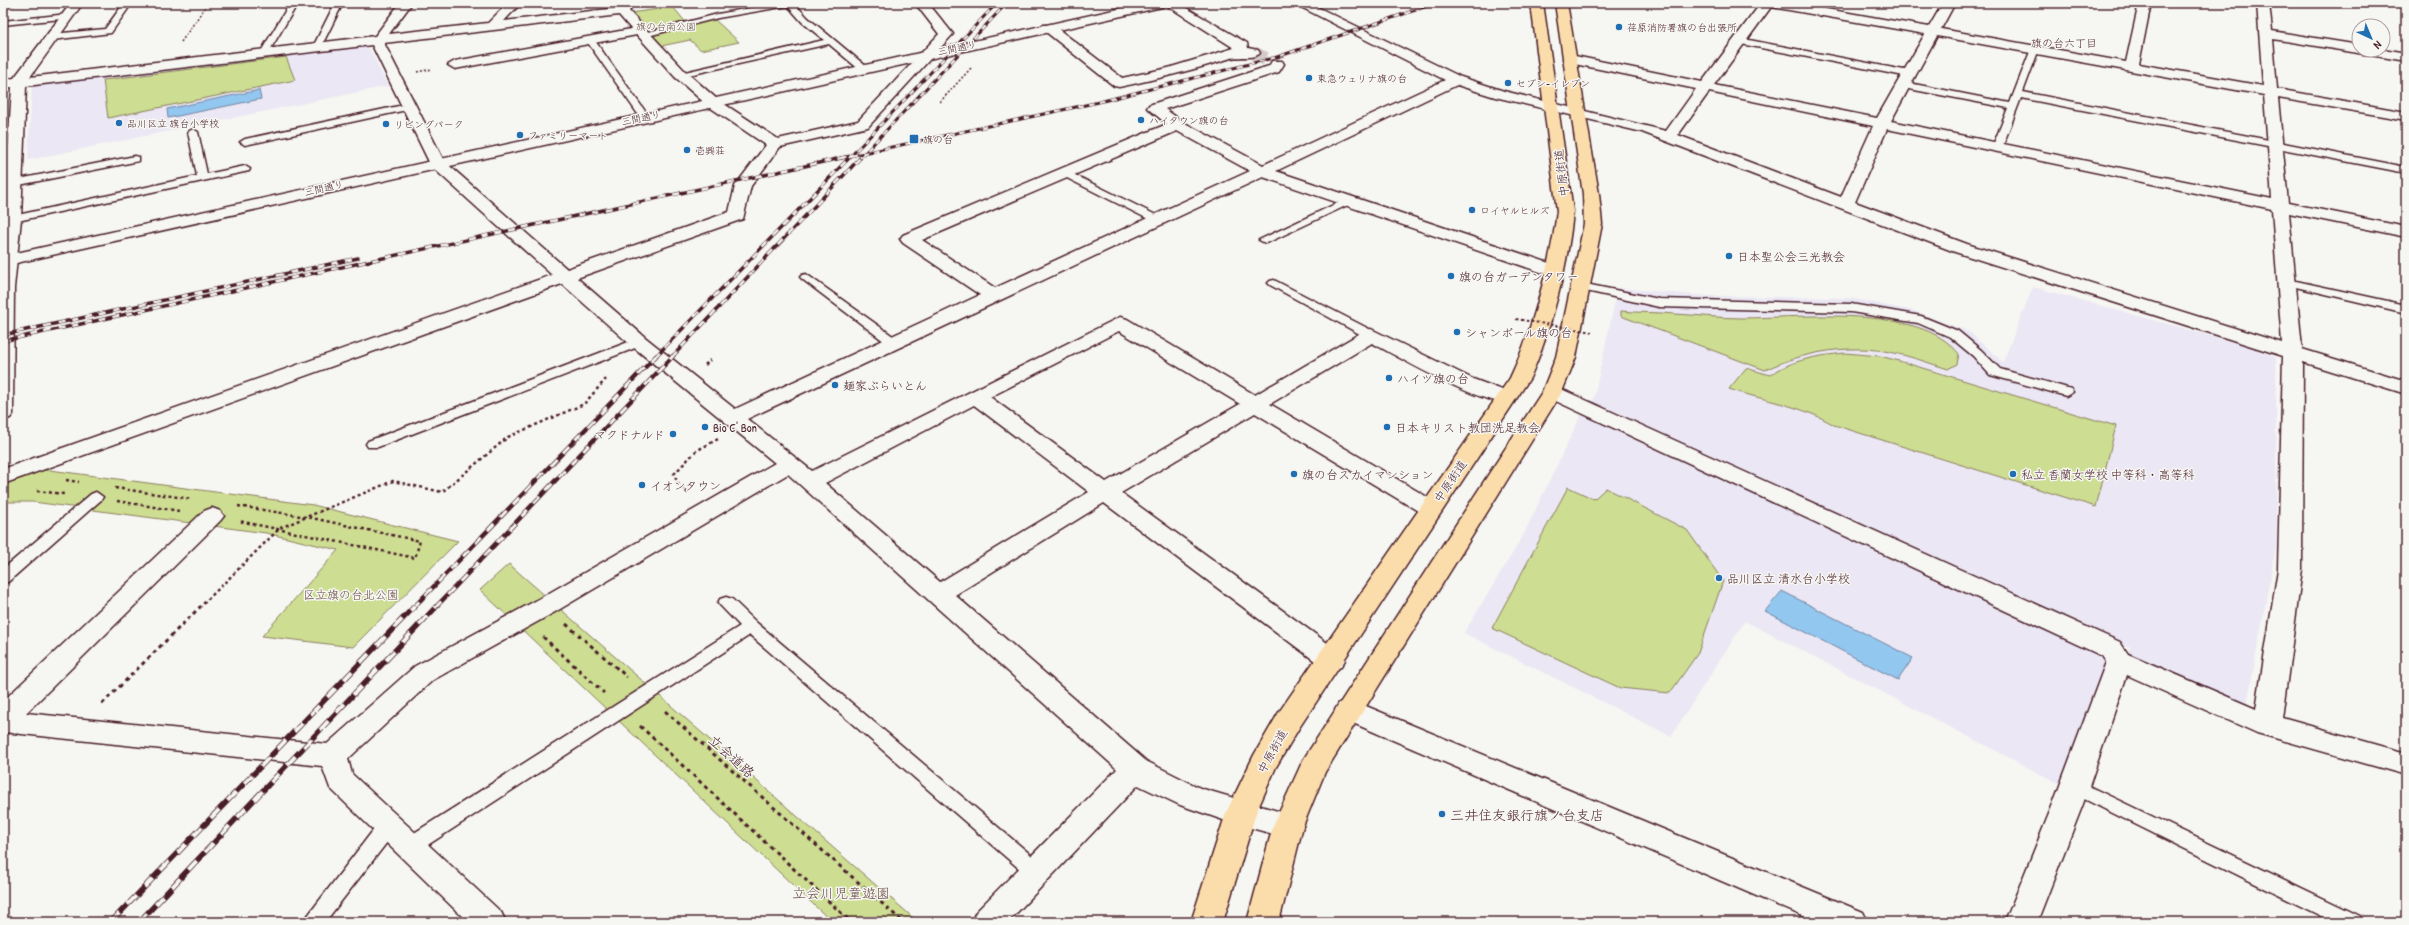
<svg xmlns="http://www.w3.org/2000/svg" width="2409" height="925" font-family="'Patrick Hand','Klee One',sans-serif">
<rect width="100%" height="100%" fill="#f6f6f2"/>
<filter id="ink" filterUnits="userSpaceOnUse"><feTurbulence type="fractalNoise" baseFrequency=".025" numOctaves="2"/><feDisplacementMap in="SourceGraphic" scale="8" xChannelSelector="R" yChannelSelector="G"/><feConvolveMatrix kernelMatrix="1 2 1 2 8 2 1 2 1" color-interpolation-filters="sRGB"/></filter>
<g filter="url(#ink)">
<g fill="#ebe7f4">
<path d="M367,44l21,42 -360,74 4,-76z"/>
<path d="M2033,287l225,62 18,9v188l-30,163 -121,-50 5,-12 -537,-245 25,-114 88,8 143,2 65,13 55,21 34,30z"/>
<path d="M1582,413l506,234 15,13v8l-43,116 -315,-163 -74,115 -207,-103 59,-97z"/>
</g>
<g fill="#cddd92" stroke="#8c7e5e">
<path d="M673,7l15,18 26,-6 25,23 -38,8 -11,-10 -29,6 -31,-33z"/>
<path d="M286,57l9,23 -187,38 -5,-38z"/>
<path d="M1621,311c18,2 36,1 54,3 22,1 44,4 66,4 57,0 179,-15 218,36l-2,10 -9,5c-19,-6 -38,-13 -58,-17 -42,-8 -87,0 -125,18l-144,-54z"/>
<path d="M1845,353l35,3 19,5 217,65 -20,81 -262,-82c-33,-20 -69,-24 -105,-36l17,-21 24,7c24,-16 47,-19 75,-22z"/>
<path d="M50,470l263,35 145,36 -105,106 -91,-11 76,-86 -72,-17 -233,-31h-30v-31z"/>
<path d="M1568,487l26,12 12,-11 81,42 36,51 -25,72 -28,40 -50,-5 -128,-60z"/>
<path d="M509,564l409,358h-86l-352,-332z"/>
</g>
<g fill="#92c7ef" stroke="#7584a1">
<path d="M259,90l2,9 -93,19 -1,-9z"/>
<path d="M1782,591l131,67 -15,22 -133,-69z"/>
</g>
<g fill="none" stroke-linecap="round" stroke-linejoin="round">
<path stroke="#d4cbca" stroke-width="14" stroke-dasharray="14 7" stroke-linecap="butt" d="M1253,53l24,11"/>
<defs>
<g id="service">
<path d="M3,3h15l-15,3z"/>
<path d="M124,3h8l-21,30 -59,7 -4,-3 4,-3 53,-5z"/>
<path d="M290,3h8l-31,52h-6l-1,-2z"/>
<path d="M335,3h8l-22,44 -7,2 -1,-2z"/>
<path d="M776,3h18l14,15 59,49v4h-6l-32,-27 -149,33 -4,-3 148,-34 -22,-18 -14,-16 -70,12 -74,19 -4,-3 78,-20z"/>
<path d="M68,14l4,2 -1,2 -68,7v-4z"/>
<path d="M587,38h6l57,80 -2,2h-6l-56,-80z"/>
<path d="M1739,38l170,33 4,3 -4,3 -173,-34v-4z"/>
<path d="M2035,46l4,3 -16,43 383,75v6l-385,-75 -19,50 -5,3 -5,-3 16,-40 -104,-20 -5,-3 5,-3 106,21 21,-54z"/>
<path d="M408,104l5,3 -2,2 -166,36 -5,-3 5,-3z"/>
<path d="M17,127l5,3 -2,2 -17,3v-6z"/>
<path d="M193,129l5,3 9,42 38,-8 5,3 -1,2 -236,51 -5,-3 5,-3 184,-40 -9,-44z"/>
<path d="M16,144l5,3 -2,2 -16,4v-6z"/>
<path d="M135,156l4,1v4l-125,25 -5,-3 5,-3z"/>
<path d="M1065,170l97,48 1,2 -1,2h-8l-93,-47v-4z"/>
<path d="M1348,198l5,3 -1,2 -83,39 -4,1 -6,-3z"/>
<path d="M806,274l91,65 2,3 -2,3h-8l-87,-66 -2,-2 2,-2z"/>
<path d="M2287,279l119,26v8l-123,-29 -2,-2 2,-2z"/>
<path d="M1274,280l101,52 2,3 -6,4 -4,-1 -97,-53 -2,-2 2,-2z"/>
<path d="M1581,283l78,16 192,5 70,12 37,15 23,19 19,19 71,20 2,3 -7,4 -76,-21 -17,-19 -23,-19 -32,-14 -67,-11 -192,-5 -82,-18 -2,-2 2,-2z"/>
<path d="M639,338l6,4 -2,3 -265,102h-10l-2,-3 2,-3z"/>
<path d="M96,492l7,5 -2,3 -93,82 -5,1v-14l88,-75z"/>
<path d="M726,597l6,2 25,24 287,243 3,6 -3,6 -7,2 -7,-2 -280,-243 -333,217 -7,2 -7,-2 -3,-6 3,-6 337,-214 -22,-23 2,-4z"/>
<path d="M2074,779l286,137 3,6h-30l-265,-131 -3,-5 3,-5z"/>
<path d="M388,818l7,2 2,6 -2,6 -70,90h-22l78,-102z"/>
</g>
<g id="minor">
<path d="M71,3h12l-53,74 345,-41 25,-33h12l-23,31 99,-11 20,-20h13l-17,18 114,-13 4,-5h13l-6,8 56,60 33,29 60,39 80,-18 81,-87 -24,-31h13l25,31 -85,93 -88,20 -29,39 -8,33 -166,59 69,60 89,71 245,-114 -77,-52 -3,-4 3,-4 264,-111 -20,-16 2,-3 120,-39 3,-5h10l2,3 -5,8 -114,37 18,13 80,43 182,-85 -152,-77h16l152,74 43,14 162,40 30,-42 -131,-27 -2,-3 2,-3 5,-1 132,27 59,-79h31l137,24 14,-24h12l-14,26 185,33 13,-59h12l-12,61 124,22 -6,-83h12l3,28 87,14v5l24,-1 23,4v8l-133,-22 4,50 129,23v8l-128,-22 10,105 118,24v10l-117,-24 13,136 104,32v13l-103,-32 -1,207 -20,149 124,35v22l-149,-42 -130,-58 -44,129 -46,118h-32l48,-118 53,-142 -4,-6 -557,-260 -3,-4 3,-4 7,-2 7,2 561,254 8,12 128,55 22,-140 5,-213 -328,-104 -313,-120 -147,-35 -38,-12 -181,86 282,95 3,4 -3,4h-12l-283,-97 -516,242 65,52 308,-154 7,2 128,76 109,-64 7,-2 102,50 40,15 3,4 -3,4c-26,7 -114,-45 -141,-59l-102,61 169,100 3,5 -3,5 -8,3 -8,-3 -168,-101 -134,80 220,160 4,7 -4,7 -9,3 -9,-3 -219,-164 -149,92 191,166 54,27 98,29 5,9 -5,9 -10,3 -59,-16 -49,-17 -42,-20 -130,137h-37l5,-10 141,-143 -329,-295 -233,138 -122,68 -85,79 4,15 149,138 5,10h-38l-138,-134 -8,-22 -319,-34v-31l201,-190 8,-3 8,3 4,5 -4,5 -194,192 301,31 88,-78 122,-66 238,-137 -143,-117 -70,-62 -559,200v-15l549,-194 -121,-109 -59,-121 -346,41 -5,133 -7,69 -1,126 -3,4 -7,2v-189l9,-144 -9,1v-8l11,-2zM1771,7l154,27 -48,84 -163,-33zM619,15l12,14 -176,32 -7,4 7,4 182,-34 38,42 33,29 58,39 -31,41 -6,26 -162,57 -123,-108 -60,-118zM1937,36l327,59 8,104 -381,-78zM1709,92l164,34 -32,71 -163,-62zM1887,129l385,80 10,134 -315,-99 -112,-42zM1177,131l73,40 -255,117 -73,-48zM1119,331l121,73 -134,78 -116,-85zM974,405l115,87 -149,90 -115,-99z"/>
<path d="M1163,3h15l69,40 1,5 10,2 2,3c-4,6 -21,3 -29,5 -37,12 -74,21 -112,29l-5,-1 -73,-58 2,-3h10l69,53 46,-10 66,-20z"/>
<path d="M1349,699l514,213 5,10h-51l-478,-205 -4,-7 4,-7z"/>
</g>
<path id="tertiary" d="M1145,3h23l-6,4 -1159,259v-10z"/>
<g id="primary">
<path d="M1531,3h12l30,208c-4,50 -22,121 -43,167l-231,350 -23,39 -20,46 -33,109h-32l35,-109 28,-58 25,-43 231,-334c22,-46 41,-117 47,-167z"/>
<path d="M1555,3h12l32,191 3,30 -26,133 -14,35 -237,380 -22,54 -24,96h-32l26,-96 30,-66 239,-368 14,-35 28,-133 -1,-30z"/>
</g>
</defs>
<use href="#service" stroke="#4a1f2b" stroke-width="3"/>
<use href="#minor" stroke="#4a1f2b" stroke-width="3"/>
<use href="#tertiary" stroke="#4a1f2b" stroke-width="3"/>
<use href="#primary" stroke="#4a1f2b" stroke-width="3"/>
<g stroke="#4a1f2b" stroke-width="1.5" stroke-dasharray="2 2" stroke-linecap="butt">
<path d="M181,42l27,-39"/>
<path d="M417,72l15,-3"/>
<path d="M940,102l31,-34"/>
</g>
<g stroke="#4a1f2b" stroke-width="2.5" stroke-dasharray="3 3" stroke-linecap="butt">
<path d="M705,365l5,-5"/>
<path d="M66,480l13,2"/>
<path d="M115,488l77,11"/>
<path d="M37,491l27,3"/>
<path d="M688,493l-10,-9 -4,-10 22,-23 22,-12"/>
<path d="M117,501l62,10"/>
<path d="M238,506l69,11 113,24 -5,17 -176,-37"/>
<path d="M199,608l81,-80 113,-47 49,11 66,-55 76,-33 22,-25"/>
</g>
<g stroke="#4a1f2b" stroke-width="3" stroke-dasharray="4 4" stroke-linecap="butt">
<path d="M566,624l61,53"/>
<path d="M543,637l61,56"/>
<path d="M102,704l98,-97"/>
<path d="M665,711l238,211"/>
<path d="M640,726l211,196"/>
</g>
<use href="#service" fill="#f6f6f2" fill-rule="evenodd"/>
<use href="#minor" fill="#f6f6f2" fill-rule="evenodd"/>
<use href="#tertiary" fill="#f6f6f2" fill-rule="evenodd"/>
<use href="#primary" fill="#fbddab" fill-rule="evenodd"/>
<defs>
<g id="rail-far3">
<path d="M841,158l258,-56 178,-45 159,-54"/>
<path d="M849,158l148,-155"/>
<path d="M860,158l147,-155"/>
</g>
<g id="rail-far2">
<path d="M3,335l355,-77"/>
<path d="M3,341l843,-184"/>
<path d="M655,357l195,-200"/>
<path d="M672,357l189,-200"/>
</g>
<g id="rail-far1">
<path d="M413,608l243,-252"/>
<path d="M435,608l238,-252"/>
</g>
<g id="rail">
<path d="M111,922l303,-315"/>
<path d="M139,922l297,-315"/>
</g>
</defs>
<use href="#rail-far3" stroke="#4a1f2b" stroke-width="3"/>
<use href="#rail-far2" stroke="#4a1f2b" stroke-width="3.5"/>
<use href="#rail-far1" stroke="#4a1f2b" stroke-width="4.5"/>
<use href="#rail" stroke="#4a1f2b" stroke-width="5.5"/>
<use href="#rail-far3" stroke="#f6f6f2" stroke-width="2" stroke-dasharray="5.5" stroke-linecap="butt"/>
<use href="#rail-far2" stroke="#f6f6f2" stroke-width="2.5" stroke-dasharray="7" stroke-linecap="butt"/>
<use href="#rail-far1" stroke="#f6f6f2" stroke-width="3" stroke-dasharray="9" stroke-linecap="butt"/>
<use href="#rail" stroke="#f6f6f2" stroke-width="4" stroke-dasharray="12" stroke-linecap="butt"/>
<path stroke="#4a1f2b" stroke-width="2" stroke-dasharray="2.5 2.5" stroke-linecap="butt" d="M1516,319l76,13"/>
</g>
</g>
<g fill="#1f6fb2" stroke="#f6f6f2" stroke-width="1.5">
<circle cx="1619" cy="27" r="4"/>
<circle cx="1309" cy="78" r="4"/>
<circle cx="1508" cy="83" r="4"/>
<circle cx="1141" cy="120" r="4"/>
<circle cx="119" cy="123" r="4"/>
<circle cx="386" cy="124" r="4"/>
<circle cx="520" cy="135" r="4"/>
<rect x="909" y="134" width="10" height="10" rx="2"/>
<circle cx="687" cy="150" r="4"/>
<circle cx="1472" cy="210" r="4"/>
<circle cx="1729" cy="256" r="4"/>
<circle cx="1451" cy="276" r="4"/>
<circle cx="1457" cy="332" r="4"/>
<circle cx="1389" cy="378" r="4"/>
<circle cx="835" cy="385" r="4"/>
<circle cx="705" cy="427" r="4"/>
<circle cx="1387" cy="427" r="4"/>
<circle cx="673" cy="434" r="4"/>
<circle cx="1294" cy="474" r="4"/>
<circle cx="2013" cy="474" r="4"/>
<circle cx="642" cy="485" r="4"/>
<circle cx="1719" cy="578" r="4"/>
<circle cx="1442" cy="814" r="4"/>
</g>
<g text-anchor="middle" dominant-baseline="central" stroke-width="3" stroke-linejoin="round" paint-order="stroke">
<g font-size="10" fill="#6b4e45" stroke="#f6f6f2">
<text x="666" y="26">旗の台南公園</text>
</g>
<g font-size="10" fill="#4a1f2b" stroke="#f6f6f2" text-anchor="start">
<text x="1627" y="27">荏原消防署旗の台出張所</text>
<text x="1317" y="78">東急ウェリナ旗の台</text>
<text x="1516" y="83">セブン-イレブン</text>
<text x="1149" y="120">ハイタウン旗の台</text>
<text x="127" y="123">品川区立 旗台小学校</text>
<text x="394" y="124">リビングパーク</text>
<text x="528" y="135">ファミリーマート</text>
<text x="923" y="139">旗の台</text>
<text x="695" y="150">壱興荘</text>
<text x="1480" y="210">ロイヤルヒルズ</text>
</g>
<g font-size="10" fill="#4a1f2b" stroke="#f6f6f2">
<text transform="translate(957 48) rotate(-12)">三間通り</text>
<text transform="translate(641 118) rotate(-12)">三間通り</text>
<text transform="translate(324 188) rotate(-13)">三間通り</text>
</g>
<g font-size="11" fill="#4a1f2b" stroke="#f6f6f2">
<text x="2064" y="43">旗の台六丁目</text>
</g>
<g font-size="12" fill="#4a1f2b" stroke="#f6f6f2">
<text transform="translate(1561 173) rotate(-97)">中原街道</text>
<text transform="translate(1450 481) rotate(-56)">中原街道</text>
<text transform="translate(1272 751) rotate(-61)">中原街道</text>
</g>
<g font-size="12" fill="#4a1f2b" stroke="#f6f6f2" text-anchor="start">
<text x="1737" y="256">日本聖公会三光教会</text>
<text x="1459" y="276">旗の台ガーデンタワー</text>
<text x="1465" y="332">シャンボール旗の台</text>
<text x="1397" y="378">ハイツ旗の台</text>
<text x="843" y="385">麺家ぶらいとん</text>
<text x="713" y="427">Bio C' Bon</text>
<text x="1395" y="427">日本キリスト教団洗足教会</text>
<text x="665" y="434" text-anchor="end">マクドナルド</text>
<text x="1302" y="474">旗の台スカイマンション</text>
<text x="2021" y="474">私立 香蘭女学校 中等科・高等科</text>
<text x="650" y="485">イオンタウン</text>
<text x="1727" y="578">品川区立 清水台小学校</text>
</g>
<g font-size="12" fill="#6b4e45" stroke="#f6f6f2">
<text x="351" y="594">区立旗の台北公園</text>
</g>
<g font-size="14" fill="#4a1f2b" stroke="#f6f6f2">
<text transform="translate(732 756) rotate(42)">立会道路</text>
</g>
<g font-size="14" fill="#4a1f2b" stroke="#f6f6f2" text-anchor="start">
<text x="1450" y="814">三井住友銀行旗ノ台支店</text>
</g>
<g font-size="14" fill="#6b4e45" stroke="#f6f6f2">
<text x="841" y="892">立会川児童遊園</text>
</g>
</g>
<rect width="2409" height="925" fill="none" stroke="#f6f6f2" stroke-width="16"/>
<rect x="8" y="8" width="2393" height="909" fill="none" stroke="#4a1f2b" stroke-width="1.5" filter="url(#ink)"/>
<g transform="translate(2371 38) rotate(136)"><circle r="19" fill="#f6f6f2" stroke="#b1a0a2"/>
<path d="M0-3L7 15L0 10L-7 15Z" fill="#1f6fb2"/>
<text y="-6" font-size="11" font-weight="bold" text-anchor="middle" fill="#4a1f2b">N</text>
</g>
</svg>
